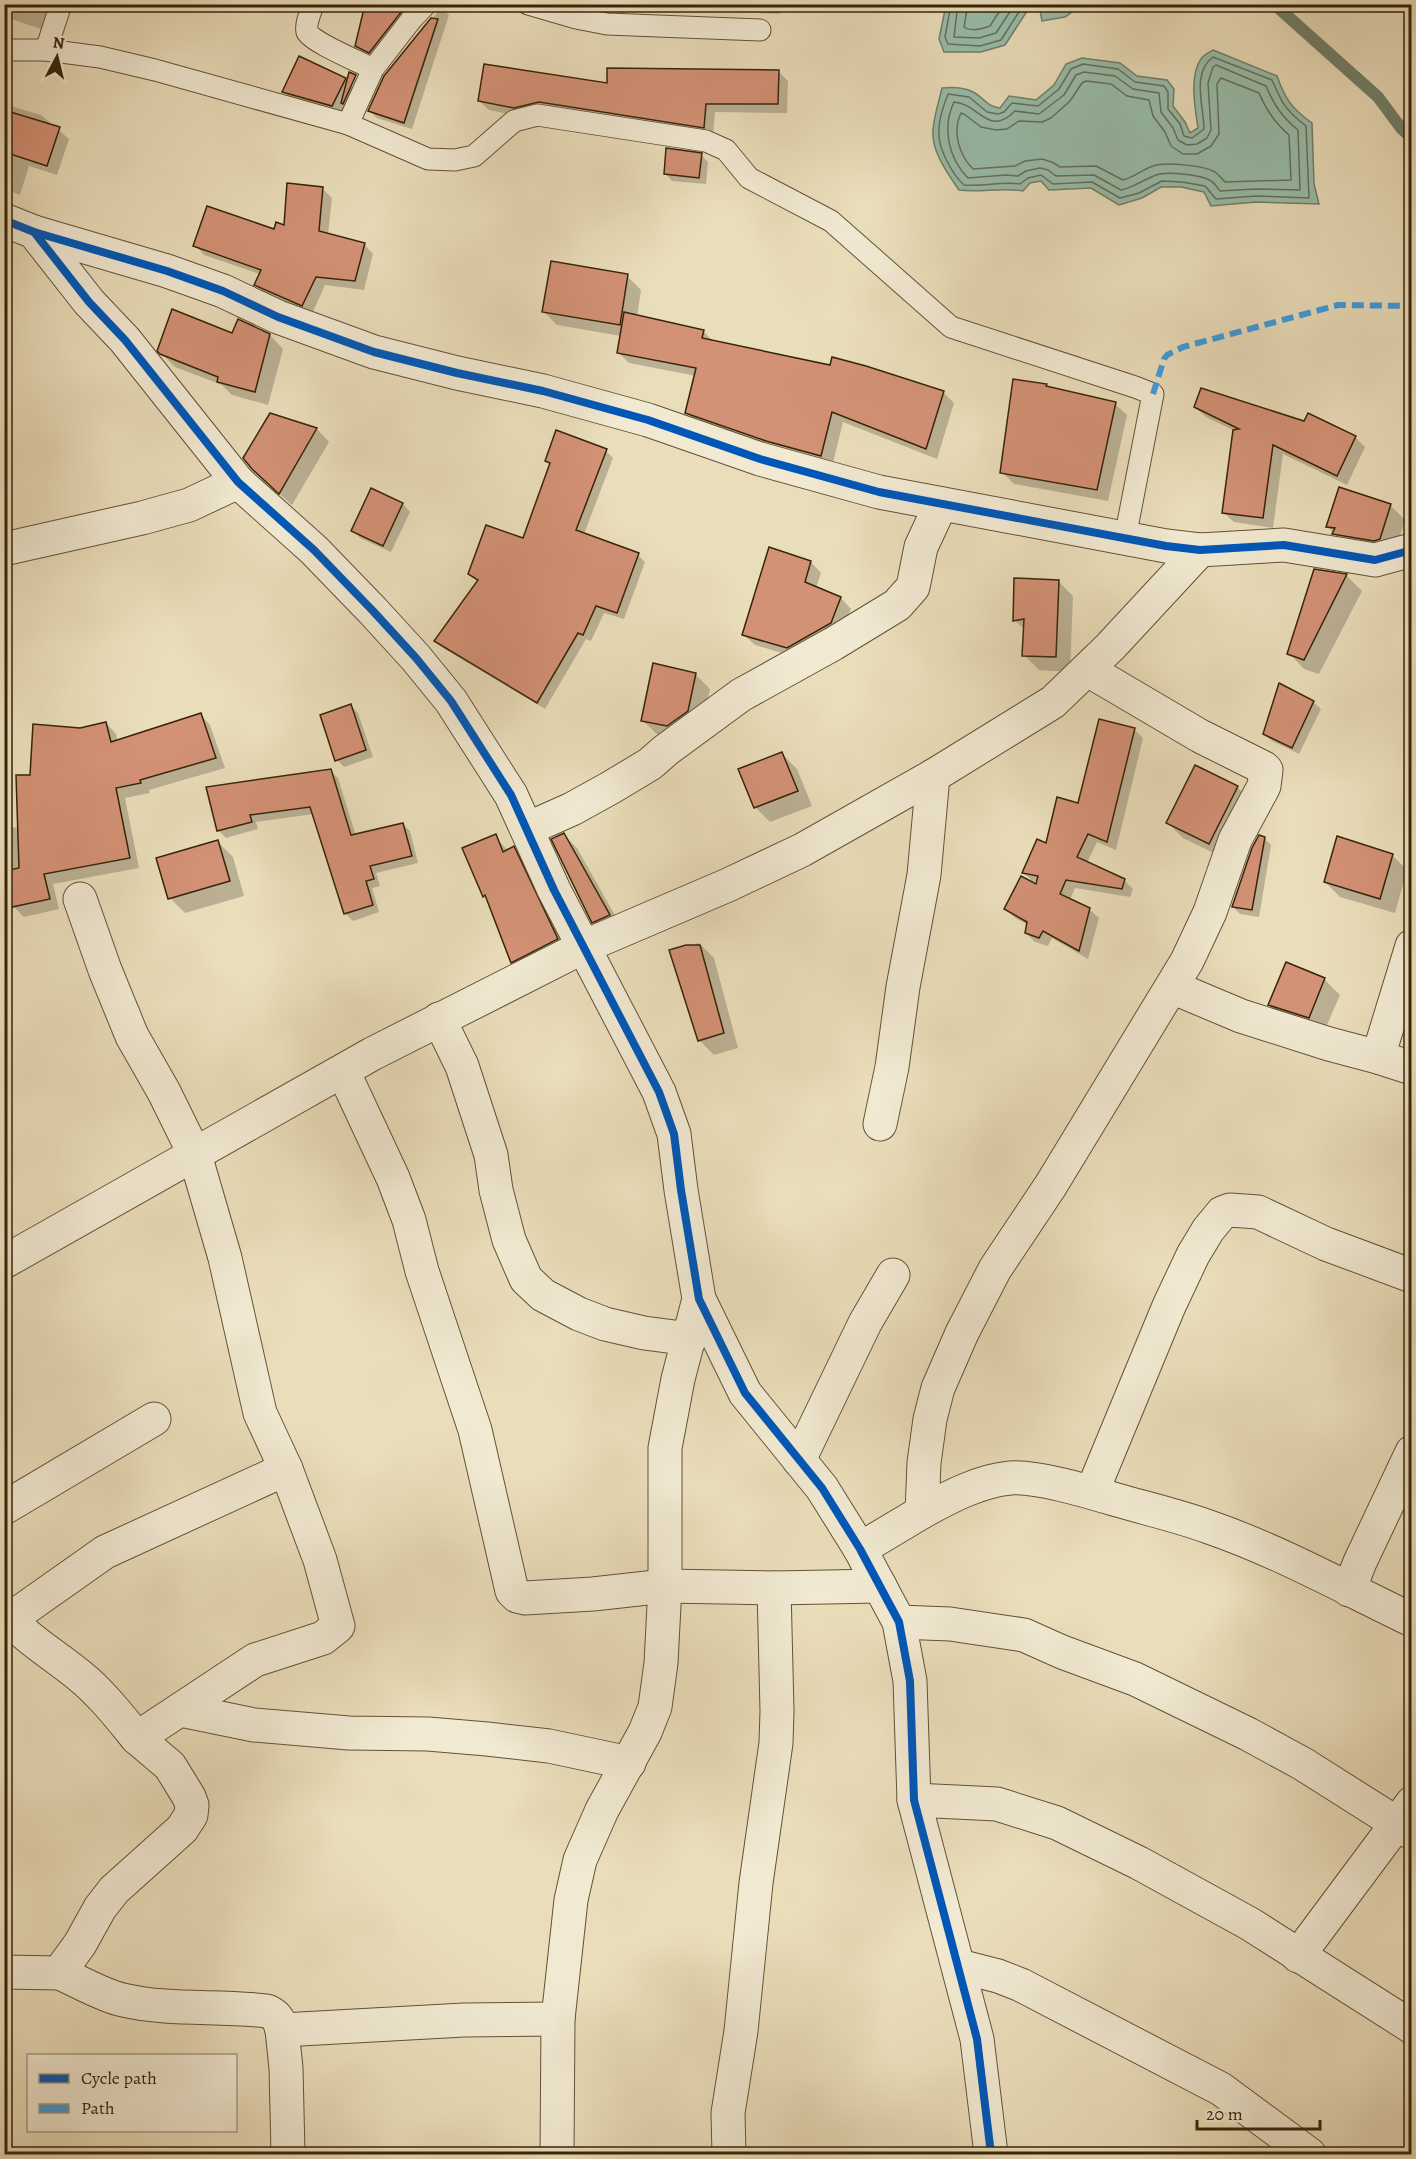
<svg xmlns="http://www.w3.org/2000/svg" width="1416" height="2159" font-family="Alegreya,serif">
<rect width="100%" height="100%" fill="#eaddba"/>
<filter id="stains"><feTurbulence type="fractalNoise" baseFrequency=".00333" numOctaves="4"/><feColorMatrix values="0 0 0 0 .2 0 0 0 0 .09 0 0 0 0 .02 0 0 0 .5 -.17"/></filter>
<radialGradient id="worn" r=".72"><stop offset=".6" stop-color="#630" stop-opacity="0"/><stop offset="1" stop-color="#630" stop-opacity=".3"/></radialGradient>
<g fill="#98bdab" stroke="#71806a" stroke-width="1.5">
<path d="M946,5v-1l85,1 -26,40 -24,7h-37l-5,-13z"/>
<path d="M1036,5h43v2l-14,10 -23,4 -3,-16z"/>
<path d="M1213,50l64,26c8,23 15,33 35,47l2,61 5,20 -63,-2 -45,4 -7,-14 -23,-5h-20l-19,11 -23,7 -28,-17 -42,2 -8,-9 -11,2 -7,8c-22,-4 -42,2 -64,-1 -11,-16 -28,-39 -26,-60 1,-14 6,-29 9,-42 10,-1 20,-1 29,3 12,5 14,15 29,17l9,-12 27,4 18,-15 12,-21 16,-6 38,5 17,13 30,4 7,9 -1,17 12,16 5,11 8,-5c-3,-20 -9,-52 3,-69 2,-4 9,-7 12,-9z"/>
</g>
<g fill="#0003" fill-rule="evenodd">
<path d="M4,4h58l-9,29 -42,-14 -7,-7z"/>
<path d="M366,4h56l-45,55 -13,-6 -7,-7z"/>
<path d="M709,4h72l-1,10 -64,-3z"/>
<path d="M439,7l10,8 -37,114 -35,-11 -8,-7 16,-35 52,-63z"/>
<path d="M778,71l10,10 -1,32 -72,-1 -2,24 -189,-19 -35,-7 -10,-9 129,-16z"/>
<path d="M345,79l15,15 -13,26 -48,-13 -15,-15z"/>
<path d="M4,104l37,11 28,24 -12,36 -28,-9 -9,29 -16,-6z"/>
<path d="M701,155l7,7 -2,22 -34,-3 -7,-8z"/>
<path d="M322,188l10,10 -4,37 36,9 9,10 -9,36 -39,-5 -13,29 -47,-20 -9,-9 4,-11 -56,-19 -9,-10 80,-14 11,-4zM204,248l64,23v2l-64,-22z"/>
<path d="M627,276l14,14 -4,27 67,15 10,10 229,50 11,11 -17,56 -94,-37 -11,45 -134,-43 -12,-12 10,-36 -67,-13 -11,-11 3,-16 -64,-11 -14,-14z"/>
<path d="M232,335h38l13,14 -15,56 -36,-10 -10,-10 -47,-18 -14,-14z"/>
<path d="M1046,386l2,2 67,16 12,11 -19,86 -94,-17 -12,-12z"/>
<path d="M1195,407l160,30 10,10 -18,38 -64,-31 -10,74 -39,-6 -11,-10 12,-81 -29,-14z"/>
<path d="M270,415l47,14 12,13 -37,63 -26,-23z"/>
<path d="M606,451l7,7 -29,76 54,21 7,7 -21,57 -20,-6 -13,28 -5,-2 -41,70 -102,-61 -7,-7 43,-59 -10,-8 55,-34 27,-75 -5,-4z"/>
<path d="M372,490l31,14 7,8 -19,40 -31,-14 -7,-7z"/>
<path d="M1390,505l15,15 -11,34 -45,-6 -21,-21z"/>
<path d="M811,562l10,11 -5,15 25,10 10,11 -10,25 -43,24 -43,-13 -11,-10z"/>
<path d="M1315,571l32,5 15,15 -43,83 -15,-5 -15,-16z"/>
<path d="M1058,581l15,15 -3,76 -31,-2 -15,-15 1,-25 -11,-10z"/>
<path d="M695,674l15,15 -8,37 -20,14 -24,-5 -16,-15z"/>
<path d="M1313,702l8,7 -22,45 -27,-13 -8,-7z"/>
<path d="M351,706l7,7 15,44 -29,10 -7,-7z"/>
<path d="M200,714l10,11 15,43 -76,22 1,3 -25,5 14,70 -86,16 6,25 -35,8 -10,-10 -7,-27 -3,-1v-53l15,2 13,-52 48,-47 26,-6 10,11 2,8z"/>
<path d="M1134,729l9,9 -27,112 -19,-8 -10,21 37,17 9,9 -3,8 -55,-9 -5,12 19,9 10,9 -11,41 -36,-21 -4,8 -13,-4 -9,-9 2,-8 -13,-7 -9,-9 32,-23v-4l-6,-1 -8,-8 55,-69z"/>
<path d="M782,754l15,15 15,37 -42,16 -15,-15z"/>
<path d="M330,771l8,7 18,58 47,-12 7,7 8,32 -42,10 4,13 -8,2 7,24 -26,9 -8,-8 -31,-99 -58,8 2,7 -32,9 -8,-8z"/>
<path d="M1237,787l15,15 -28,56 -41,-20 -15,-15z"/>
<path d="M564,835l13,13 45,80 -16,7 -13,-13z"/>
<path d="M495,836l13,15 5,-3 12,12 44,91 -45,23 -12,-12 -23,-61 -5,-5z"/>
<path d="M1264,838l7,7 -12,72 -19,-3 -7,-7z"/>
<path d="M218,842l15,15 11,39 -59,17 -15,-15z"/>
<path d="M1392,855l15,15 -12,43 -55,-16 -15,-15z"/>
<path d="M699,943l15,15 24,90 -24,7 -15,-15 -28,-89z"/>
<path d="M1286,964l39,16 15,15 -16,37 -39,-12 -15,-15z"/>
</g>
<g fill="none" stroke-linecap="round" stroke-linejoin="round">
<g stroke="#67705a" stroke-width="1.5">
<path d="M951,4l-6,33 3,7 32,2 21,-6 23,-36"/>
<path d="M958,4l-4,33 25,1 17,-5 19,-29"/>
<path d="M968,4l-4,23c7,5 18,2 26,-1l14,-22"/>
<path d="M1213,57l59,23c10,23 13,30 34,46l3,72 -53,-2 -40,3 -11,-13 -23,-4 -20,-1 -23,12 -19,5 -28,-16 -39,2 -12,-9 -13,3 -8,6c-19,-3 -37,3 -56,1 -12,-11 -27,-38 -25,-55 0,-11 5,-26 9,-36l21,3 18,15 11,2 6,-2 8,-9 26,3 21,-17 12,-20 12,-5 35,5 17,13 29,4 4,6v17l12,15 4,12 8,2 12,-9c0,-22 -13,-56 9,-72z"/>
<path d="M1216,65l50,21c8,19 16,31 32,44l2,60 -44,-1 -36,2c-3,-3 -5,-8 -9,-10 -8,-6 -45,-10 -55,-6 -13,5 -22,12 -35,15l-27,-15 -38,1 -8,-6 -8,-2 -14,3 -8,5 -12,-1 -38,3c-20,-20 -26,-51 -14,-76 26,2 34,36 61,9l24,3 25,-19 12,-20 8,-3 31,4 18,13 26,4 2,19 12,16 5,12 9,5 10,-1 10,-6 4,-8 -3,-47 5,-16z"/>
<path d="M1221,78l38,15c7,17 16,30 30,42l2,45 -66,2c-3,-3 -6,-7 -10,-10 -12,-7 -49,-10 -62,-6 -11,4 -19,11 -30,14l-27,-14 -36,1 -8,-5 -10,-3 -17,2 -10,5 -42,3c-14,-14 -21,-37 -12,-56l3,1 17,13 15,3 11,-1 12,-8 23,1 9,-4 19,-17 12,-18 4,-2 25,3 16,12 22,4 4,16 12,16 6,14 12,8h14l14,-8 8,-12 -2,-50z"/>
</g>
<path stroke="#71806a" stroke-width="12" d="M1274,4l104,93 23,31 11,10"/>
</g>
<g fill="#d39175" stroke="#362409" stroke-width="1.5">
<path d="M365,4h9l28,7 -33,42 -14,-7z"/>
<path d="M431,18l7,1 -34,104 -36,-12 16,-35z"/>
<path d="M299,56l47,22 -14,28 -50,-14z"/>
<path d="M484,64l123,19v-15l172,2 -1,34h-72l-2,24 -165,-26 -25,6 -36,-7z"/>
<path d="M349,72l7,3 -13,29 -2,-1z"/>
<path d="M4,110l56,17 -13,39 -43,-14z"/>
<path d="M666,148l36,5 -3,25 -35,-4z"/>
<path d="M287,183l36,4 -4,44 46,12 -10,38 -39,-4 -14,29 -48,-21 7,-15 -68,-24 14,-40 67,23 2,-7 8,3z"/>
<path d="M551,261l77,13 -8,51 -78,-13z"/>
<path d="M172,309l60,24 6,-14 32,15 -15,58 -38,-10 1,-5 -58,-23 -3,-3z"/>
<path d="M624,312l80,18 -2,8 128,27 2,-8 34,9 78,25 -18,58 -94,-37 -11,44 -55,-15 -81,-28 11,-45 -79,-15z"/>
<path d="M1013,379l34,5 -1,2 70,16 -19,88 -97,-17z"/>
<path d="M1201,388l103,33 4,-8 48,23 -19,40 -64,-31 -10,73 -41,-5 11,-83 6,-1 -45,-22z"/>
<path d="M270,413l47,15 -38,66 -27,-25 -9,-11z"/>
<path d="M556,430l51,19 -31,81 63,23 -22,60 -21,-7 -13,29 -5,-2 -41,70 -103,-62 44,-61 -10,-6 18,-49 37,13 27,-75 -5,-2z"/>
<path d="M1339,487l52,17 -11,35 -6,2 -42,-7 3,-6 -9,-1z"/>
<path d="M371,488l32,15 -20,43 -32,-15z"/>
<path d="M769,547l42,14 -6,21 36,15 -10,26 -44,25 -45,-13z"/>
<path d="M1314,569l33,5 -43,86 -17,-6z"/>
<path d="M1014,578l45,2 -3,77 -34,-1 2,-37 -11,2z"/>
<path d="M653,663l43,10 -8,38 -21,15 -26,-5z"/>
<path d="M1279,683l35,18 -22,47 -29,-14z"/>
<path d="M351,704l15,46 -31,11 -15,-46z"/>
<path d="M201,713l15,45 -76,22 1,3 -25,5 14,70 -86,16 6,25 -38,8 -8,-36 15,-3 -3,-93h14l3,-51 47,4 26,-6 5,20z"/>
<path d="M1099,719l36,9 -28,114 -19,-8 -11,23 48,22 -3,10 -56,-9 -6,14 30,14 -11,43 -36,-20 -4,7 -14,-5 2,-11 -23,-13 17,-33 15,8 2,-8 -16,-3 15,-34 9,4 11,-46 21,6z"/>
<path d="M782,752l16,39 -44,17 -16,-39z"/>
<path d="M1195,765l43,21 -29,58 -43,-21z"/>
<path d="M331,769l20,66 52,-12 9,33 -42,10 4,13 -8,2 7,24 -29,9 -34,-107 -60,8 2,7 -35,9 -11,-44z"/>
<path d="M564,833l46,82 -18,8 -41,-84z"/>
<path d="M496,834l7,18 11,-6 44,93 -47,24 -26,-68 -2,2 -21,-49z"/>
<path d="M1259,835l6,2 -13,73 -20,-3 20,-59z"/>
<path d="M1337,836l56,18 -13,45 -56,-17z"/>
<path d="M218,840l12,41 -62,18 -12,-41z"/>
<path d="M686,945h14l24,88 -26,8 -29,-91z"/>
<path d="M1286,962l39,16 -16,40 -41,-13z"/>
</g>
<g fill="none" stroke-linecap="round" stroke-linejoin="round">
<defs>
<g id="service">
<path d="M313,4c-2,8 -8,20 -6,28 3,9 55,31 66,37"/>
<path d="M528,4l48,14 31,6 153,6"/>
<path d="M4,50h42l54,7 55,13 193,54 80,35 27,1 19,-4 40,-35 23,-6 169,26 20,9 23,28 82,43 120,106 184,60 18,7 -28,144"/>
<path d="M46,50l15,-46"/>
<path d="M348,124l25,-55 38,-49 15,-16"/>
</g>
<g id="minor">
<path d="M4,220l30,12 55,70 36,38 113,142 76,68 59,61 43,47 35,43 60,94 43,95 105,202 15,42 7,56 18,109 46,94 77,95 38,61 39,73 11,59 4,119 63,239 14,115"/>
<path d="M34,232l133,39 56,20 55,26 96,35 83,21 86,18 105,29 112,39 119,33 287,54 34,4 84,-5 91,15 37,-10"/>
<path d="M4,549l138,-31 47,-13 49,-23"/>
<path d="M527,829l45,-20 38,-21 40,-24 16,-14 75,-55 92,-51 64,-39 16,-18 8,-40 20,-43"/>
<path d="M1172,987l69,29 88,28 49,13 34,-111"/>
<path d="M439,1019l23,47 29,89 5,35 13,50 17,39 17,16 36,19 26,10 39,9 46,6"/>
<path d="M1378,1057l34,11"/>
<path d="M343,1071l50,107 16,42 13,51 53,159 37,161 5,5 8,2 68,-4 72,-8 109,2 106,-2"/>
<path d="M880,1124l12,-57 11,-80 21,-112 9,-99"/>
<path d="M4,1262l368,-208 211,-107 145,-62 74,-35 131,-74 120,-74 57,-55 90,-97"/>
<path d="M799,1460l66,-137 28,-48"/>
<path d="M1092,1492l77,-186 24,-51 15,-25 14,-17 8,-3 28,2 68,32 86,32"/>
<path d="M4,1508l150,-89"/>
<path d="M922,1512c27,-15 57,-31 88,-34 28,-2 80,14 107,22 31,9 62,16 92,27 70,24 136,61 203,93"/>
<path d="M860,1549l62,-37 2,-49 6,-44 8,-31 24,-55 33,-64 56,-84 136,-224 23,-49 25,-72 29,-54 2,-16 -2,-2 -64,-32 -112,-66"/>
<path d="M1349,1590l11,-28 52,-110"/>
<path d="M4,1612c20,26 51,43 76,64 22,18 39,40 57,62l118,-78 68,-22 15,-12 -18,-66 -34,-91 -26,-56 -35,-155 -30,-103 -31,-63 -32,-56 -27,-66 -25,-71"/>
<path d="M10,1619l95,-67 181,-83"/>
<path d="M899,1622l51,2 74,11 38,17 73,27 113,55 55,30 109,69"/>
<path d="M181,1710l73,15 95,8 79,1 59,5 62,7 80,17"/>
<path d="M137,1738l33,28 19,31 3,8 -1,10 -9,14 -68,61 -14,18 -20,36 -21,29c20,8 42,22 64,27 47,11 96,5 144,11 10,4 12,9 15,19l182,-10 94,-1"/>
<path d="M914,1800l83,4 60,19 82,40 111,61 162,103"/>
<path d="M1298,1956l114,-153"/>
<path d="M959,1966l39,10 23,9 200,104 88,65"/>
<path d="M4,1972l55,1"/>
<path d="M282,2030l4,38 2,86"/>
<path d="M557,2154l1,-135 13,-119 9,-40 22,-50 43,-78 10,-25 6,-44 4,-77v-138l13,-69 21,-80"/>
<path d="M729,2154l-1,-41 13,-82 15,-148 20,-140 1,-32 -3,-123"/>
</g>
</defs>
<use href="#service" stroke="#635235" stroke-width="23"/>
<use href="#minor" stroke="#635235" stroke-width="35"/>
<use href="#service" stroke="#f1e9d2" stroke-width="21"/>
<use href="#minor" stroke="#f1e9d2" stroke-width="33"/>
<path stroke="#3e9cdd" stroke-width="6" stroke-dasharray="12 6" stroke-linecap="butt" d="M1153,394l11,-35 3,-4 16,-8 155,-42 74,1"/>
<defs>
<g id="cycleway">
<path d="M4,220l30,12 55,70 36,38 113,142 76,68 59,61 43,47 35,43 60,94 43,95 105,202 15,42 7,56 18,109 46,94 77,95 38,61 39,73 11,59 4,119 63,239 14,115"/>
<path d="M34,232l133,39 56,20 55,26 96,35 83,21 86,18 105,29 112,39 119,33 287,54 34,4 84,-5 91,15 37,-10"/>
</g>
</defs>
<use href="#cycleway" stroke="#f1e9d2" stroke-width="11"/>
<use href="#cycleway" stroke="#0057b8" stroke-width="8"/>
</g>
<rect width="1416" height="2159" fill="none" stroke="#eaddba" stroke-width="24"/>
<rect x="6" y="6" width="1404" height="2147" fill="none" stroke="#362409" stroke-width="3"/>
<rect x="12" y="12" width="1392" height="2135" fill="none" stroke="#362409" stroke-width="1.5"/>
<rect x="27" y="2054" width="210" height="78" fill="#f1e9d2" stroke="#a69a82" stroke-width="1.5"/>
<rect x="39" y="2074" width="30" height="9" fill="#0057b8" stroke="#a69a82" stroke-width="1.5"/>
<text x="81" y="2084" font-size="18" fill="#362409">Cycle path</text>
<rect x="39" y="2104" width="30" height="9" fill="#3e9cdd" stroke="#a69a82" stroke-width="1.5"/>
<text x="81" y="2114" font-size="18" fill="#362409">Path</text>
<g transform="translate(57 57) rotate(7)" stroke="#f1e9d2" stroke-width="4.5" paint-order="stroke">
<path d="M0-4.5L10 22L0 15L-10 22Z" fill="#362409"/>
<text y="-9" font-size="16" font-weight="bold" text-anchor="middle" fill="#362409">N</text>
</g>
<path d="M1197 2120v9h123v-9" fill="none" stroke="#362409" stroke-width="3"/>
<text x="1206" y="2120" font-size="18" fill="#362409" stroke="#f1e9d2" stroke-width="4.5" paint-order="stroke">20 m</text>
<rect width="100%" height="100%" filter="url(#stains)"/>
<rect width="100%" height="100%" fill="url(#worn)"/>
</svg>
